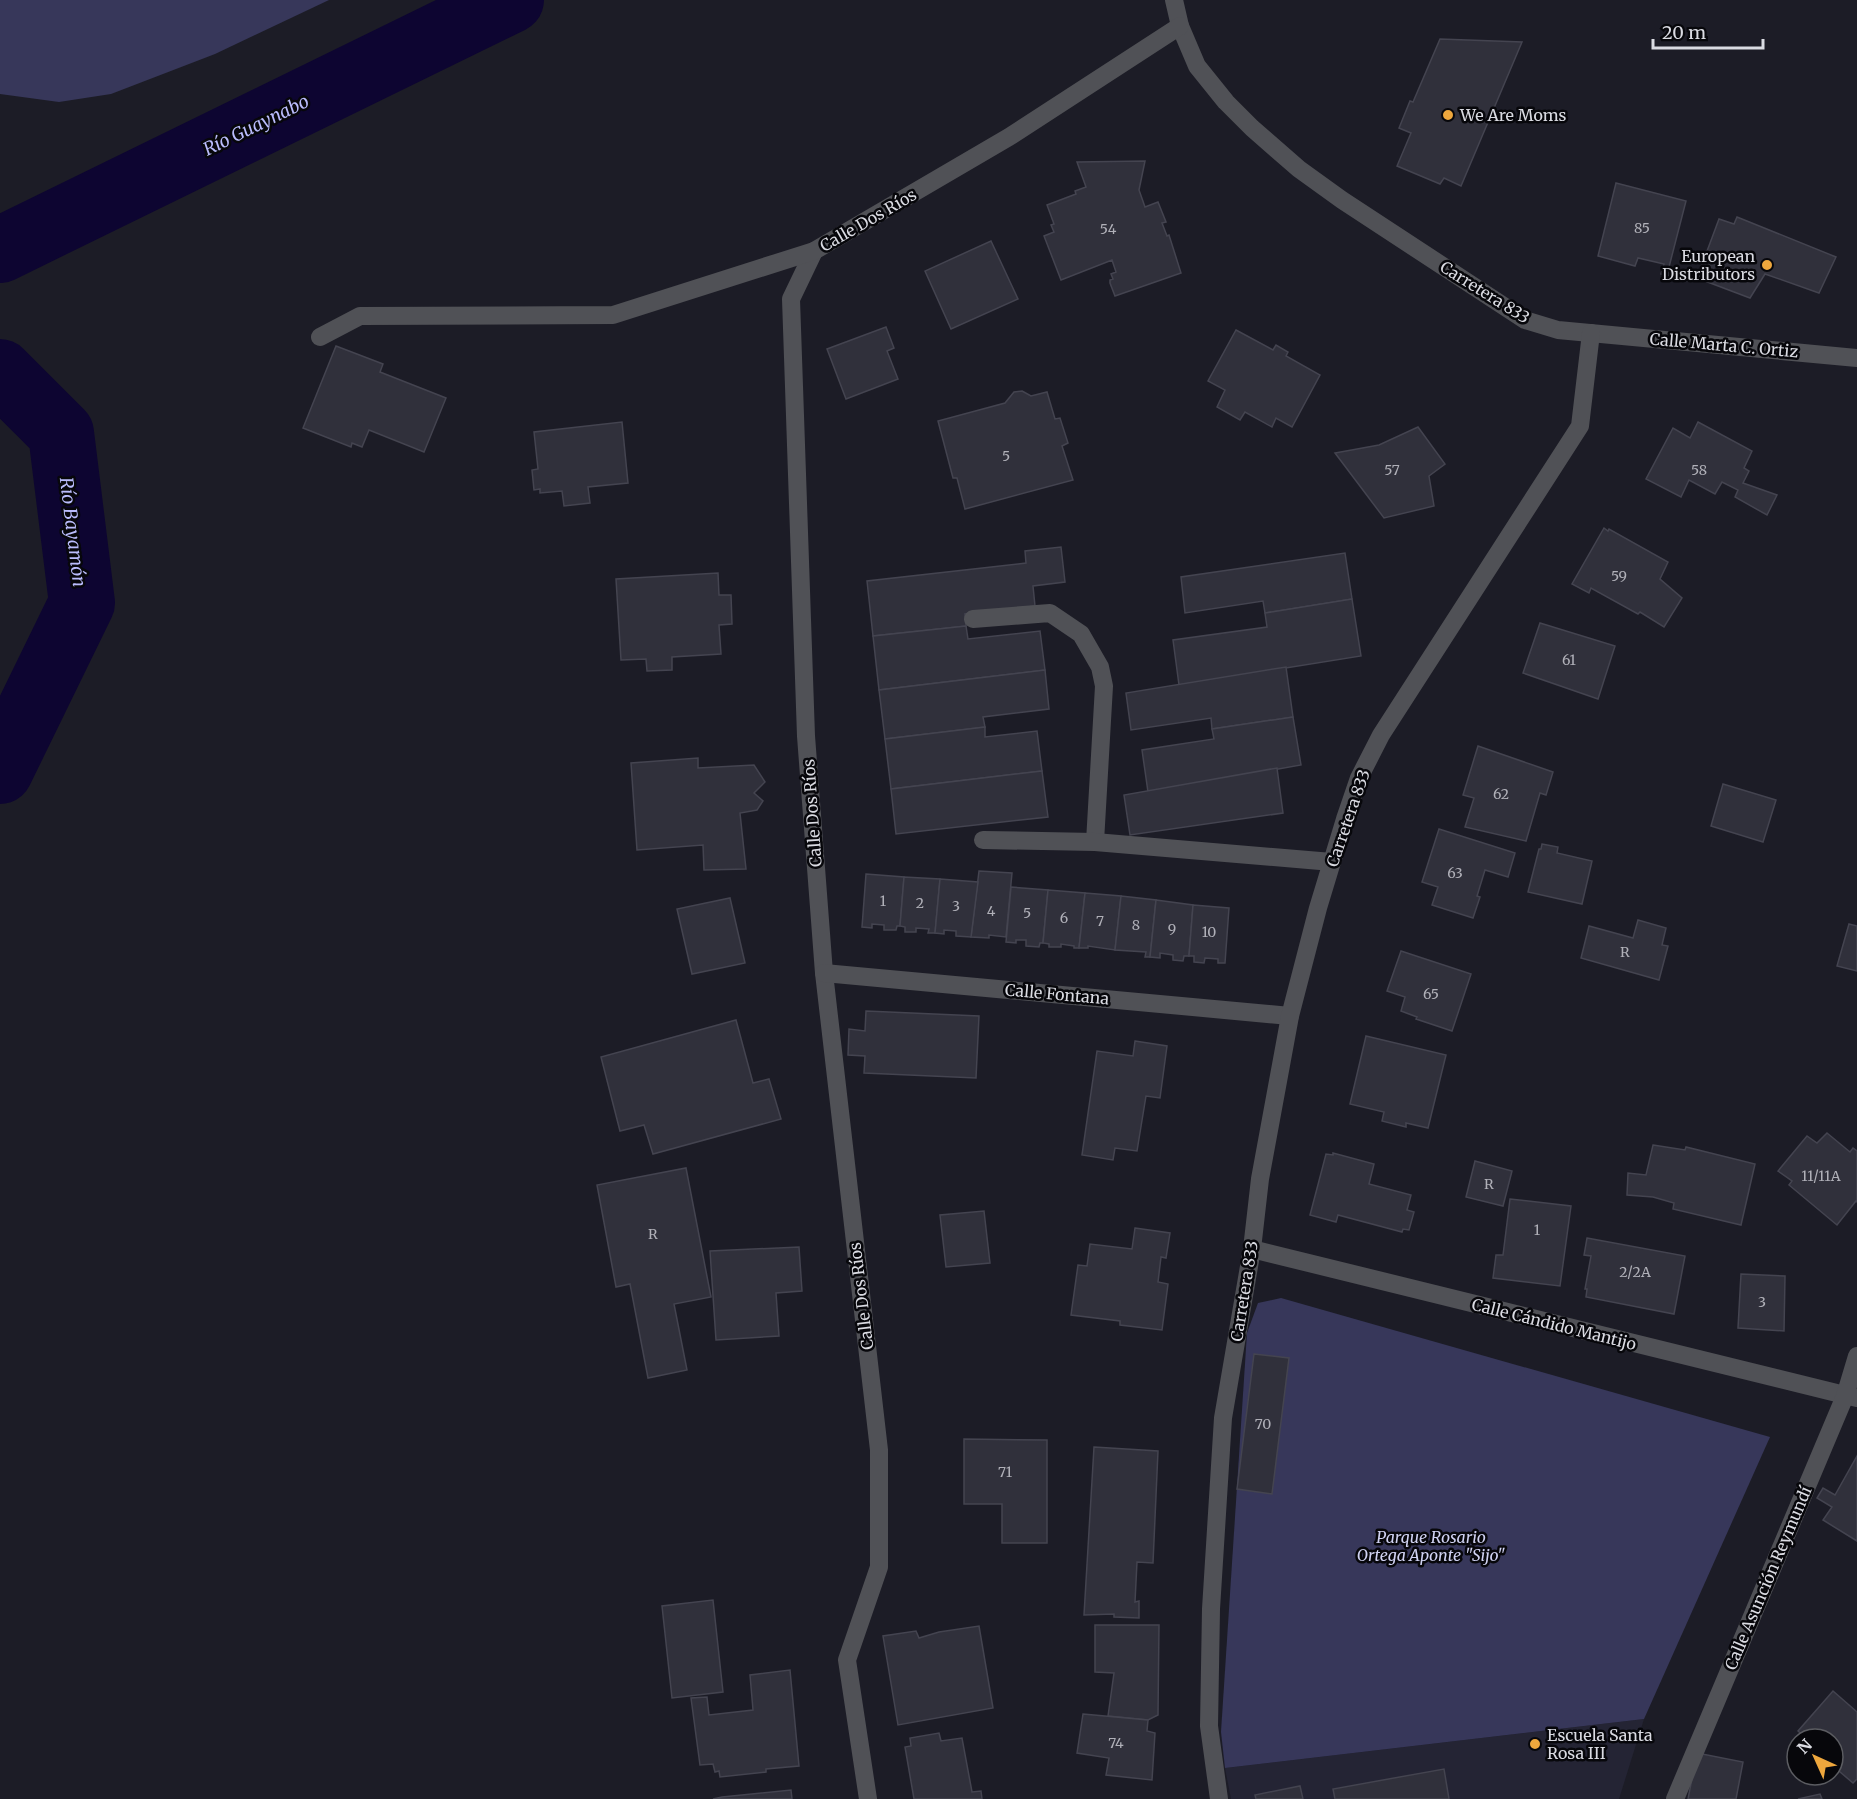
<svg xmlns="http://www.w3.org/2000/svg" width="1857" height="1799" font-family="Merriweather,serif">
<rect width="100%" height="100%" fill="#1c1c26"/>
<path fill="#242434" d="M1644,1719l-25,80h-388l-6,-31z"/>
<g fill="#37375a">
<path d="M0,0h329l-114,54 -104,40 -52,8 -59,-8z"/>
<path d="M1281,1298l489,139 -126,282 -419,49 -4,-36 26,-399 11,-30z"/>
</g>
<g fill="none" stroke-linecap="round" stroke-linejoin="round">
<g stroke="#0d0531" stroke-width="66">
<path d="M0,250l511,-250"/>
<path d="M0,372l61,61 21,170 -82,168"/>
</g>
</g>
<g fill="#30303b" stroke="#444450" stroke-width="1.5">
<path d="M1440,39l82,3 -61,144 -17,-8 -4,6 -43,-18 14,-33 -12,-5 11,-27 3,1z"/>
<path d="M1145,161l-6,29 6,17 13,-5 8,20 -4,1 5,13 2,-1 12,38 -66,23 -5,-13v-3l3,-1 -2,-5 5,-2 -4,-12 -51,20 -17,-44 10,-4 -3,-7 3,-1 -7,-19 29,-11 -1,-3 11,-4 -9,-25z"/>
<path d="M1616,183l70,18 -17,66 21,6 -2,8 -27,-7 3,-10 -26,-6 -3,8 -37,-10z"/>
<path d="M1737,217l99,40 -17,36 -54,-19 -15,24 -53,-20 22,-59 15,5z"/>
<path d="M991,241l27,58 -67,30 -26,-58z"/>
<path d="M886,327l8,21 -7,3 11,28 -52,20 -19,-50z"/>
<path d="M1236,330l37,20 3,-5 12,7 -2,4 34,19 -28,52 -16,-9 -4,9 -27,-15 -5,8 -23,-13 8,-17 -17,-9z"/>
<path d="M336,346l47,18 -3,8 66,26 -22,54 -55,-22 -7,17 -10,-4 -1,4 -48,-19z"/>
<path d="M1022,391l9,5 16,-4 8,27 5,-1 8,25 -6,3 11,34 -108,29 -8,-31h-4l-15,-57 67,-18 9,-11z"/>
<path d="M622,422l6,61 -40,4 2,16 -26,3 -2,-15 -22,2v-4l-6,1 -2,-20 6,-1 -4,-37z"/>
<path d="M1698,422l54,29 -8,17 5,3 -6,12 34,12 -10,20 -32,-18 3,-7 -16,-8 -7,12 -26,-14 -8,17 -35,-18 27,-51 17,10z"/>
<path d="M1418,427l27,37 -16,12 5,30 -50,12 -49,-65 44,-8z"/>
<path d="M1604,528l4,3 1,-2 59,33 -8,17 22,19 -18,29 -24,-15 -2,2 -47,-26 -2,5 -17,-9z"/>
<path d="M1061,547l4,35 -32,4 2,20 -70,8 1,12 -93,10 -6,-55 159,-18 -1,-12z"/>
<path d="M1345,553l7,46 -87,14 -2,-12 -78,12 -4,-36z"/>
<path d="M718,573l1,22h12l1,29 -13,1 2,29 -49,3v13l-25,1 -1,-12 -25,1 -5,-81z"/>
<path d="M1352,599l9,57 -182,29 -6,-45 94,-13 -2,-14z"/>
<path d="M1540,623l75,23 -17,53 -75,-26z"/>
<path d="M966,626l2,13 72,-8 5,39 -166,20 -6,-54z"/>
<path d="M1286,667l7,50 -81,12 -1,-11 -80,12 -5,-37z"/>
<path d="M1045,670l4,39 -66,8 2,10 -100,12 -6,-49z"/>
<path d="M1293,717l8,48 -153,27 -6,-42 72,-11 -2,-10z"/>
<path d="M985,727v10l52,-6 5,40 -151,18 -6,-50z"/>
<path d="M1478,746l75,26 -7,23 -6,-2 -14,48 -61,-14 9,-29 -11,-3z"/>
<path d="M698,758v10l56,-3 11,17 -11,11 9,8 -6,9 -17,3 6,56 -42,1 -1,-25 -66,5 -6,-87z"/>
<path d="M1277,768l6,45 -153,22 -6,-40z"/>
<path d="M1042,771l6,46 -152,17 -5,-45z"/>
<path d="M1723,784l53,16 -13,42 -52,-16z"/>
<path d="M1439,829l76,24 -7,24 -23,-7 -8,26 3,1 -7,21 -41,-13 6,-18 -16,-5z"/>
<path d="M1542,844l16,3 -1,6 35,8 -10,43 -54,-12 11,-43h2z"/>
<path d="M979,871l33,2 -6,64 -17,-2v3l-18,-1z"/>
<path d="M866,874l38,3 -4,49h-3l-1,4h-12v-5l-12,-1v4l-10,-1z"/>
<path d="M904,877l36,2 -5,54h-7l1,-4 -13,-1v4h-11v-5l-5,-1z"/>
<path d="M940,879l38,3 -7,55 -15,-1v-5l-12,-1v4l-9,-1z"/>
<path d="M1011,887l37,3 -5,53h-3l-1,4 -13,-1v-6h-10v3l-10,-1z"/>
<path d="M1048,890l37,3 -6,55h-5v-2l-13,-2v3h-12v-3l-6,-1z"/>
<path d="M1085,893l36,3 -6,54 -27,-4v2h-9z"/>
<path d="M1121,896l35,4 -6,57h-5l1,-5 -31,-2z"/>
<path d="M730,898l15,65 -53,11 -15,-65z"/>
<path d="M1156,900l37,5 -4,51h-5l-1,5 -10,-1v-5l-13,-2v5l-10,-1z"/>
<path d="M1193,905l36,3 -4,55h-7v-4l-13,-1 -1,5 -10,-1v-6h-5z"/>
<path d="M1638,920l28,8 -4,17 6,1 -9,34 -78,-22 8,-32 44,12z"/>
<path d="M1849,924l8,2v45l-20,-5z"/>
<path d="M1401,951l70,23 -19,57 -36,-12 1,-2 -16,-6 4,-14 -18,-6z"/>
<path d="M866,1011l113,5 -3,62 -112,-5 1,-17 -17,-1 1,-26 16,2z"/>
<path d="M736,1020l17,63 16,-4 12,40 -128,35 -9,-29 -24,6 -19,-74z"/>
<path d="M1366,1036l80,19 -18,73 -22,-5v4l-24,-6 2,-9 -34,-8z"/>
<path d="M1135,1041l32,5 -7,52 -14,-2 -9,55 -22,-3 -2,12 -31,-5 15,-104 36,5z"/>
<path d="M1827,1133l23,19 3,-4 4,3v51l-1,-1 -19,24 -48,-40 3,-4 -14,-10 29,-35 10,7z"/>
<path d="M1653,1145l32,5 1,-3 69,17 -14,61 -68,-16 1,-6 -21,-6 -26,-2 1,-22 18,2z"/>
<path d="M1333,1153l41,11 -5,20 42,11 -4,15 7,2 -5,18 -6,-1 -1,3 -64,-17 -2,7 -26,-7 16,-61 7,1z"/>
<path d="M1475,1161l37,10 -9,35 -37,-9z"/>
<path d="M686,1168l25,129 -37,7 13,66 -39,8 -18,-94 -14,3 -19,-102z"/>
<path d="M1510,1199l61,7 -11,80 -67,-8 3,-23h7z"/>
<path d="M984,1211l6,52 -44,4 -6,-52z"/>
<path d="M1135,1228l35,5 -4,25 -5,-1 -3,25 10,2 -6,46 -42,-5v-4l-49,-6 7,-50 9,1 3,-22 42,5z"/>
<path d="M1587,1238l98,18 -11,58 -88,-17 1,-8h-2l6,-33 -7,-1z"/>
<path d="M799,1247l3,44 -26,2 3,43 -63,4 -6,-89z"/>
<path d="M1741,1274l44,2 -1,55 -46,-3z"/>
<path d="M1254,1354l35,4 -17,136 -35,-5z"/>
<path d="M964,1439l83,1v103h-45v-39h-38z"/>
<path d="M1094,1447l64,4 -5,112 -16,-1 -2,40 4,-1v17l-25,-1v-3l-30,1z"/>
<path d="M1857,1456v85l-34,-21 9,-13 -15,-9 6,-10 12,7z"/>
<path d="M713,1600l10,92 -51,6 -10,-92z"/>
<path d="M1095,1625h64l-1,90 -10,5 -40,-4 6,-43 -19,-1z"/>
<path d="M979,1626l14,82 -95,17 -15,-89 33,-5 3,7 20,-6z"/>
<path d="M790,1670l9,96 -33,3v3l-46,5 -1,-6 -4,1 -2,-8 -13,1 -9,-67 16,-1 2,18 44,-5 -3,-35z"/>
<path d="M1833,1691l24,21v67l-4,4 -20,-17v-27h-26l-9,-8z"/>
<path d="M1083,1714l65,6 -1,11 8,2 -3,47 -46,-5 3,-17 -32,-5z"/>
<path d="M939,1733l2,8 21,-3 10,54 9,-1 1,8h-68l-9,-52 6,-1 -1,-8z"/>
<path d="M1697,1753l46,9 -7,37h-48z"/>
<path d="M1444,1769l5,30h-114l-2,-10z"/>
<path d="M1300,1786l3,13h-47l-1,-4z"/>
<path d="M791,1790l1,9h-79l9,-2z"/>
<path d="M1820,1794l2,5h-24z"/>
</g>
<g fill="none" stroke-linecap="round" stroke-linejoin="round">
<g stroke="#505156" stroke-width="18">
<path d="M1174,0l6,26 17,40 29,36 26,26 47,41 43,31 183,120 33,10 299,28"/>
<path d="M814,251l-23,48 15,437 18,237 55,477v117l-32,93 21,139"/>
<path d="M320,337l40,-21 253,-1 201,-64 195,-114 171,-111"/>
<path d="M973,619l77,-6 31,21 19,33 4,19 -9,156"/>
<path d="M983,840l112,2 237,20"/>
<path d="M824,973l466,43"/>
<path d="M1252,1249l605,149"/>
<path d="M1219,1799l-10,-73 2,-117 12,-191 29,-169 8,-70 30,-163 28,-108 27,-89 14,-41 22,-43 199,-309 11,-93"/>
<path d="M1675,1799l170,-403 12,-40"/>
</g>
</g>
<g fill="#eea73d" stroke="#07070b" stroke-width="2">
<circle cx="1448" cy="115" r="6"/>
<circle cx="1767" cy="265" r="6"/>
<circle cx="1535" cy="1744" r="6"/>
</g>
<g text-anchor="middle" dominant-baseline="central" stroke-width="5" stroke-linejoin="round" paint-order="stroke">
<g font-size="14" fill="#b0b0b8">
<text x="1642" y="228">85</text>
<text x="1108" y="229">54</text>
<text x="1006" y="456">5</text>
<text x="1392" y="470">57</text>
<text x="1699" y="470">58</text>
<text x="1619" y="576">59</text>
<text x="1569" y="660">61</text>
<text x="1501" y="794">62</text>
<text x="1455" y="873">63</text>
<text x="883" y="901">1</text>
<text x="920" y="903">2</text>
<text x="956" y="906">3</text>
<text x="991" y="911">4</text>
<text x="1027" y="913">5</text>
<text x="1064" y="918">6</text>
<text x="1100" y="921">7</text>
<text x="1136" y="925">8</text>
<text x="1172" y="929">9</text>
<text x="1209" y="932">10</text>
<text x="1625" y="952">R</text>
<text x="1431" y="994">65</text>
<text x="1821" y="1176">11/11A</text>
<text x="1489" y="1184">R</text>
<text x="1537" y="1230">1</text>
<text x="653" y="1234">R</text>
<text x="1635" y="1272">2/2A</text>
<text x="1762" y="1302">3</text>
<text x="1263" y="1424">70</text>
<text x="1005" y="1472">71</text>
<text x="1116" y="1743">74</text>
</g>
<g font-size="16" fill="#dadbe2" stroke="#07070b" text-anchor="start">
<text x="1460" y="115">We Are Moms</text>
<text x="1755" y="256" text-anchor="end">European<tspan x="1755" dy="18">Distributors</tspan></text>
<text x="1547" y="1735">Escuela Santa<tspan x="1547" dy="18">Rosa III</tspan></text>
</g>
<g font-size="16" fill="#dadbe2" stroke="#07070b">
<text transform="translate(868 220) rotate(-30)">Calle Dos Ríos</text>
<text transform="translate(1485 292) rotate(32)">Carretera 833</text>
<text transform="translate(1724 345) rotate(5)">Calle Marta C. Ortiz</text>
<text transform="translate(812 813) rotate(-94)">Calle Dos Ríos</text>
<text transform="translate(1348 818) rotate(-71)">Carretera 833</text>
<text transform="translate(1057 994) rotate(5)">Calle Fontana</text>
<text transform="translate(1244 1291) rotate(-81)">Carretera 833</text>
<text transform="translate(861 1296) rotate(-97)">Calle Dos Ríos</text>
<text transform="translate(1554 1324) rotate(14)">Calle Cándido Mantijo</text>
<text transform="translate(1768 1578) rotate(-67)">Calle Asunción Reymundí</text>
</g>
<g font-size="16" font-style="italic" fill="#d1d3f3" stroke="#07070b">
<text x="1431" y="1537">Parque Rosario<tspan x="1431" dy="18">Ortega Aponte "Sijo"</tspan></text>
</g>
<g font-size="18" font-style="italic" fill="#babcfc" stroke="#07070b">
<text transform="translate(256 125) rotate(-26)">Río Guaynabo</text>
<text transform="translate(73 532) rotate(83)">Río Bayamón</text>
</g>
</g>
<g transform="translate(1815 1757) rotate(315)"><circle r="28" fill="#07070b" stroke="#5b5c61" stroke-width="1.5"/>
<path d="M0-4.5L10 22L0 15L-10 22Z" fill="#eea73d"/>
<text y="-9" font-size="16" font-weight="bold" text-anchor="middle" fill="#dadbe2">N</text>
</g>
<path d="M1653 39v9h110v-9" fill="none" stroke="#dadbe2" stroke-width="3"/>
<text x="1662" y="39" font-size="18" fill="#dadbe2" stroke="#07070b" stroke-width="4.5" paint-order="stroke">20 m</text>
</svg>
